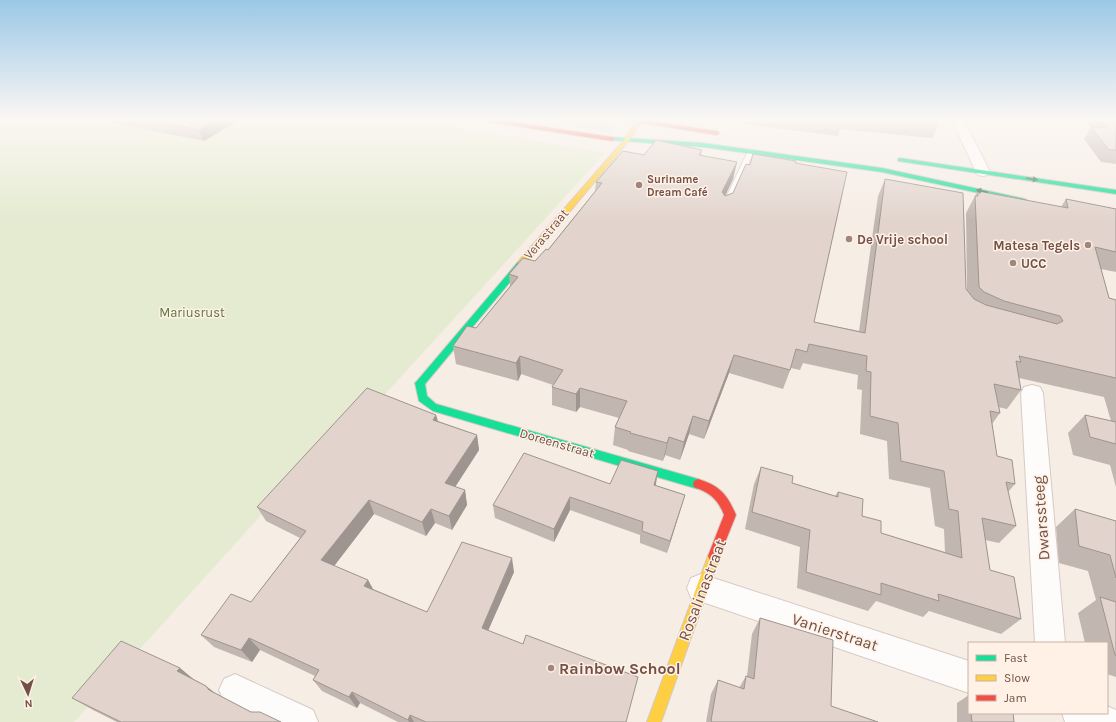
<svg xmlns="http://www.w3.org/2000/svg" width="1116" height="722" font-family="Karla,sans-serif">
<rect width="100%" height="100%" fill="#f6ede5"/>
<path fill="#e4ebd0" d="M0,120h414l191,33 -227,249 -116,112 -188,208h-74z"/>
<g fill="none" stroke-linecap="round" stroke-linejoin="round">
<path fill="#c8e7e5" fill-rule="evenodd" d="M556,120h40l18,3 3,4 -3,4 -6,1 -43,-7 -6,-1z"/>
<defs>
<path id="lane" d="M751,149l3,2 -24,55 -1,2h-6l-1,-2 26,-55z"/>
<g id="street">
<path d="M952,120h12l26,52 -2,3 -5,1 -5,-1 -2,-3z"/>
<path d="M1032,385l8,2 3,6 22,250h-30l-14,-250 3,-6z"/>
<path d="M701,574l268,87v32l-278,-95 -4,-10 4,-10z"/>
<path d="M235,674l78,36 5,12h-53l-41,-21 -5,-11 5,-11z"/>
<path d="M1107,706l9,4v12h-51l-3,-9h45z"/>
</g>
<g id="fast">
<path d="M612,137l91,6 179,25 143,31 3,2 -3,2 -143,-31 -179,-25 -93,-7 -1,-1z"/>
<path d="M900,158l216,32v4l-218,-33v-2z"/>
<path d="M518,262h6l1,2 -100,120 2,12 9,8 262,75 4,2 1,3 -1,3 -4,2 -265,-78 -14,-10 -4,-18 2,-2z"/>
</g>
<g id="slow">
<path d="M637,120l5,1 -14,21 -104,124h-6v-4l106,-122z"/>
<path d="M714,551l4,1 2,4 -59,166h-14l61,-166 2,-4z"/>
</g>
<g id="jam">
<path d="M486,120h13l113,17 3,2 -3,2 -123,-19z"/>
<path d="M630,120h13l74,11 3,2 -3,2 -84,-13z"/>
<path d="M698,479c22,7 29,15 38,36l-18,45 -4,1 -4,-1 -2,-4 16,-41c-6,-16 -14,-22 -30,-28l-1,-3 1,-3z"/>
</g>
</defs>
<use href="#lane" stroke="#d7cac4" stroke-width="2"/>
<use href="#street" stroke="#d7cac4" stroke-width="2"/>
<use href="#fast" stroke="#d6c8c2" stroke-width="2"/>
<use href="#slow" stroke="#d6c8c2" stroke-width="2"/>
<use href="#jam" stroke="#d6c8c2" stroke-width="2"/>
<use href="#lane" fill="#fefcfb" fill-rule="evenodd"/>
<use href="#street" fill="#fefcfb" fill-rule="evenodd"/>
<use href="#fast" fill="#16e098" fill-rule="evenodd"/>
<use href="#slow" fill="#ffcf43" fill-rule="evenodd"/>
<use href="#jam" fill="#f24e42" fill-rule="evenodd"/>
</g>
<g fill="#c2b6b0">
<path d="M107,120h132l-35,21 -96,-19z"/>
<path d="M744,120h194l1,3 -7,15 -92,-9 -2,7 -94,-12z"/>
<path d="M1085,120h31v44l-15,-2 -17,-23 7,-12z"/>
<path d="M702,150l-1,5 36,7 -4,17 -8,17 8,-3 17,-28 45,-2 19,159 45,9 19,-135 7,-17 82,112 -1,-78 9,-17 3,-5 83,16 5,-8 50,10v63l-15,-3 8,29 7,2v187l-6,-22 -37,-10 -5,-22 17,-18 26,6 -7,-24 -85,-19 2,12 -14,19 -9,-2 2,6 -8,11 5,32 18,28 -7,8 8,34 -17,17 -14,-3 5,30 31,49 -20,15 -72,-23 -6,6 -47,-16 -8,10 -71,-23 3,-41 -55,-18 9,-45 7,-17 31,16 43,13 3,-4 43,41 64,19 -1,-23 -9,-3 -5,-38 -41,-9 -2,-38 -27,-7 2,-44 -5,-1 1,-14 -55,-12 -3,7 -9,-2 -8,21 -54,-16 -25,66 -15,-5 -9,26 -15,-5 -2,6 -35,-10v-1l-15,-5 2,-18 4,-9 -39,-11 -4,5 -24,-7v-18l1,-2 -32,-11 -3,7 -62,-17 -3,-18 23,-18 34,-42 -1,-12 26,-13 13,-11 47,-59 1,-9 48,-27z"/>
<path d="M436,415l2,6 39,14 2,15 -24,37 10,3 2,15 -15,25 -17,-7 -9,13 -52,-22 -40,52 34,14 5,9 54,23 87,-40 -26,58 139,92h-229l-38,-19 -3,5 -35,-17 -9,-11 2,-4 -55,-26 -8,12 -38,-15 -13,-12 50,-33 49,-64 -34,-17 -9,-14z"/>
<path d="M610,484l45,1 30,10 -4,13 -14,45 -27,-10v-8l-70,-25 -16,32 -59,-24 -2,-13z"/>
<path d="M1075,509l41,12v156l-9,-3v-31h-22l-7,-30 18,-13 -8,-29 -29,-8 -3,-36z"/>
<path d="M760,618l71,88 47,16h-172l5,-28 7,-14 21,8 7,-12h1l5,-42z"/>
<path d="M180,668l15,12 11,6 9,7 36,19 30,10h-164l-24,-12 -21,-12z"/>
<path d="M969,695v18h44l1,9h-57v-19z"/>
</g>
<g fill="#9e9490">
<path d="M215,120h24l-35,21 -5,-11z"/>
<path d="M737,162l-4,17 -14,30 3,-17z"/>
<path d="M734,355l-5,18 -25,66 5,-18z"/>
<path d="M520,356l1,18 -3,7 -2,-18z"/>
<path d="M580,388v19l-4,5v-18z"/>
<path d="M436,415l4,15 -7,-10z"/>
<path d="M693,416l-4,18 -9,26 4,-18z"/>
<path d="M477,435l2,15 -31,48 -3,-15z"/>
<path d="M669,437l-4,18 -2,6 4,-18z"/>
<path d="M658,471l-2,13 -5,14 3,-13z"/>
<path d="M465,490l2,15 -15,25 -3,-14z"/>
<path d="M685,495l-4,13 -14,45 3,-12z"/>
<path d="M570,497v13l-16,32v-13z"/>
<path d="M369,500l5,14 -46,60 -7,-14z"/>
<path d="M431,509l4,14 -9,13 -4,-14z"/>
<path d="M512,558l2,14 -30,68 -2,-12z"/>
<path d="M368,580l7,13 -11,-7z"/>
<path d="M249,638l11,12 -8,12 -11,-12z"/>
<path d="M180,668l15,13 -18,-10z"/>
<path d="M206,686l15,12 -12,-8z"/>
<path d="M352,692l8,11 -3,5 -8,-11z"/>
<path d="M410,715l4,7h-5l-1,-2z"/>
</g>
<g fill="#e2d4cd" stroke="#9e9490">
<path d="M149,120h66l-16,10z"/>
<path d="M909,120h29l1,3z"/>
<path d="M1101,120h15v30h-7l-18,-23 17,1z"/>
<path d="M656,140l46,10 -3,5 38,7 -15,30 3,4 8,-3 13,-29 4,1 3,-11 43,7 -1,2 52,9 -33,150 51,11 20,-154 78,14 3,96 8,10 12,6 71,19 6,-3 -3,-5 -56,-15 -20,-9 -5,-5 -4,-91h3v-5l90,17 -2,-9 50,10v43l-21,-5 14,51 7,2v78l-97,-22 2,6 -5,-1 5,29 -27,-6 6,29 -10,-2 7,45 15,4 3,24 -9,-2 10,44 -34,-8 8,52 24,7 7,42 -83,-25 1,7 -58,-18v12l-75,-23 4,-42 -58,-18 9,-45 32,9 -1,7 46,14v-5l25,7 -1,17 19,5v12l81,25 -4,-47 -9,-2 -5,-38 -43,-10 -3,-38 -28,-7 1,-44 -5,-1 1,-15 -58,-12 -2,8 -11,-3 -6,21 -56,-15 -25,66 -16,-5 -9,26 -15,-5 -2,6 -37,-10 1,-1 -16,-5 12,-26 -47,-13 -4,6 -24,-7 11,-17 -43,-14 -4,7 -63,-17 14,-20 9,2 42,-51 -9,-3 14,-16 12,3 11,-12 2,1 54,-67 -6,-1 27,-31 21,4z"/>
<path d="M367,388l69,27 -3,5 44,15 -32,48 20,7 -16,26 -18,-7 -9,13 -53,-22 -48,60 47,20 -4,6 63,26 35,-70 50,16 -30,70 41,16 3,-9 112,42 -12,45h-200l-16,-7 -2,5 -56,-28 -3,5 -36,-17 6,-10 -70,-32 -8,12 -40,-15 30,-41 20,8 55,-71 -49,-24z"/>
<path d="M1085,415l31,7v22l-26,-7z"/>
<path d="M524,453l86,31 11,-24 37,11 -4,14 31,10 -15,46 -28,-10 1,-9 -73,-25 -16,32 -61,-24z"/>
<path d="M1075,509l41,12v57l-6,-23 -31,-9z"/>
<path d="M1100,597l16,5v54l-1,-1z"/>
<path d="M760,618l73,22 -2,66 47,16h-166l-1,-1 7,-41 26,9 2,-13 8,3z"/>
<path d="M121,641l59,27 -3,3 29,15 3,4 42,22h9l21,10h-160l-49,-24z"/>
<path d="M971,713h42l1,9h-42z"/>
</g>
<defs><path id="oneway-solid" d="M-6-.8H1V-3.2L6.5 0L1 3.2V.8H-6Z"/></defs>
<g fill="#567b5f">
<use href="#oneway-solid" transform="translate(1032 179) rotate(8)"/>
<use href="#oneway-solid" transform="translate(982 191) rotate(-168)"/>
</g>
<linearGradient id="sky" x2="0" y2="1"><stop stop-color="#9bc8e7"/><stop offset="0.54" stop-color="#fbf7f3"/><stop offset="1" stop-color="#fbf7f3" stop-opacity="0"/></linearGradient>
<rect width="1116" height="221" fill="url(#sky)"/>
<g fill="#a0877e" stroke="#fff1e5" stroke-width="1.5">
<circle cx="639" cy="185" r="4"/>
<circle cx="849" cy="239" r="4"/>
<circle cx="1088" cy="245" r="4"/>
<circle cx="1013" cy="263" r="4"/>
<circle cx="551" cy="668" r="4"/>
</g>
<g text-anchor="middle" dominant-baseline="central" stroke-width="3" stroke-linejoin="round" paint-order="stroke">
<g font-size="11" font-weight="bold" fill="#725047" stroke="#fff1e5" text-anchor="start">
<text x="647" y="179">Suriname<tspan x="647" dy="13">Dream Café</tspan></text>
</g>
<g font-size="13" fill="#725047" stroke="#fff1e5">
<text transform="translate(546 234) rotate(-50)">Verastraat</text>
<text transform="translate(557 443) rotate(16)">Doreenstraat</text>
</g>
<g font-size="13" font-weight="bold" fill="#725047" stroke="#fff1e5" text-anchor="start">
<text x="857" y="239">De Vrije school</text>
<text x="1080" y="245" text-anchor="end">Matesa Tegels</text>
<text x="1021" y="263">UCC</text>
</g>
<g font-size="13" fill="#59783f" stroke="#fff1e5">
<text x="192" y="312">Mariusrust</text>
</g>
<g font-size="16" fill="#725047" stroke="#fff1e5">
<text transform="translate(1041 518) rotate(-94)">Dwarssteeg</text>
<text transform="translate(702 590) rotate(-69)">Rosalinastraat</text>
<text transform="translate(835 632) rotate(18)">Vanierstraat</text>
</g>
<g font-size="16" font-weight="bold" fill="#725047" stroke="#fff1e5" text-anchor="start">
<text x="559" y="668">Rainbow School</text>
</g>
</g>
<rect x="968" y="642" width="140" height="72" fill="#fff1e5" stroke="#c7b1a6"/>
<rect x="976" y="655" width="20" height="6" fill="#16e098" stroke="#c7b1a6"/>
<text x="1004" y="662" font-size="12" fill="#725047">Fast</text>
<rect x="976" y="675" width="20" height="6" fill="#ffcf43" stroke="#c7b1a6"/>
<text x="1004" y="682" font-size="12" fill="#725047">Slow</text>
<rect x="976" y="695" width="20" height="6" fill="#f24e42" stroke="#c7b1a6"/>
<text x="1004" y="702" font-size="12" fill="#725047">Jam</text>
<g transform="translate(28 694) rotate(176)" stroke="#fff1e5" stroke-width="3" paint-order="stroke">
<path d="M0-3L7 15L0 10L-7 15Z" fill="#725047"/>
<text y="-6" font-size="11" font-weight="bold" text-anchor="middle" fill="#725047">N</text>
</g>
</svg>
